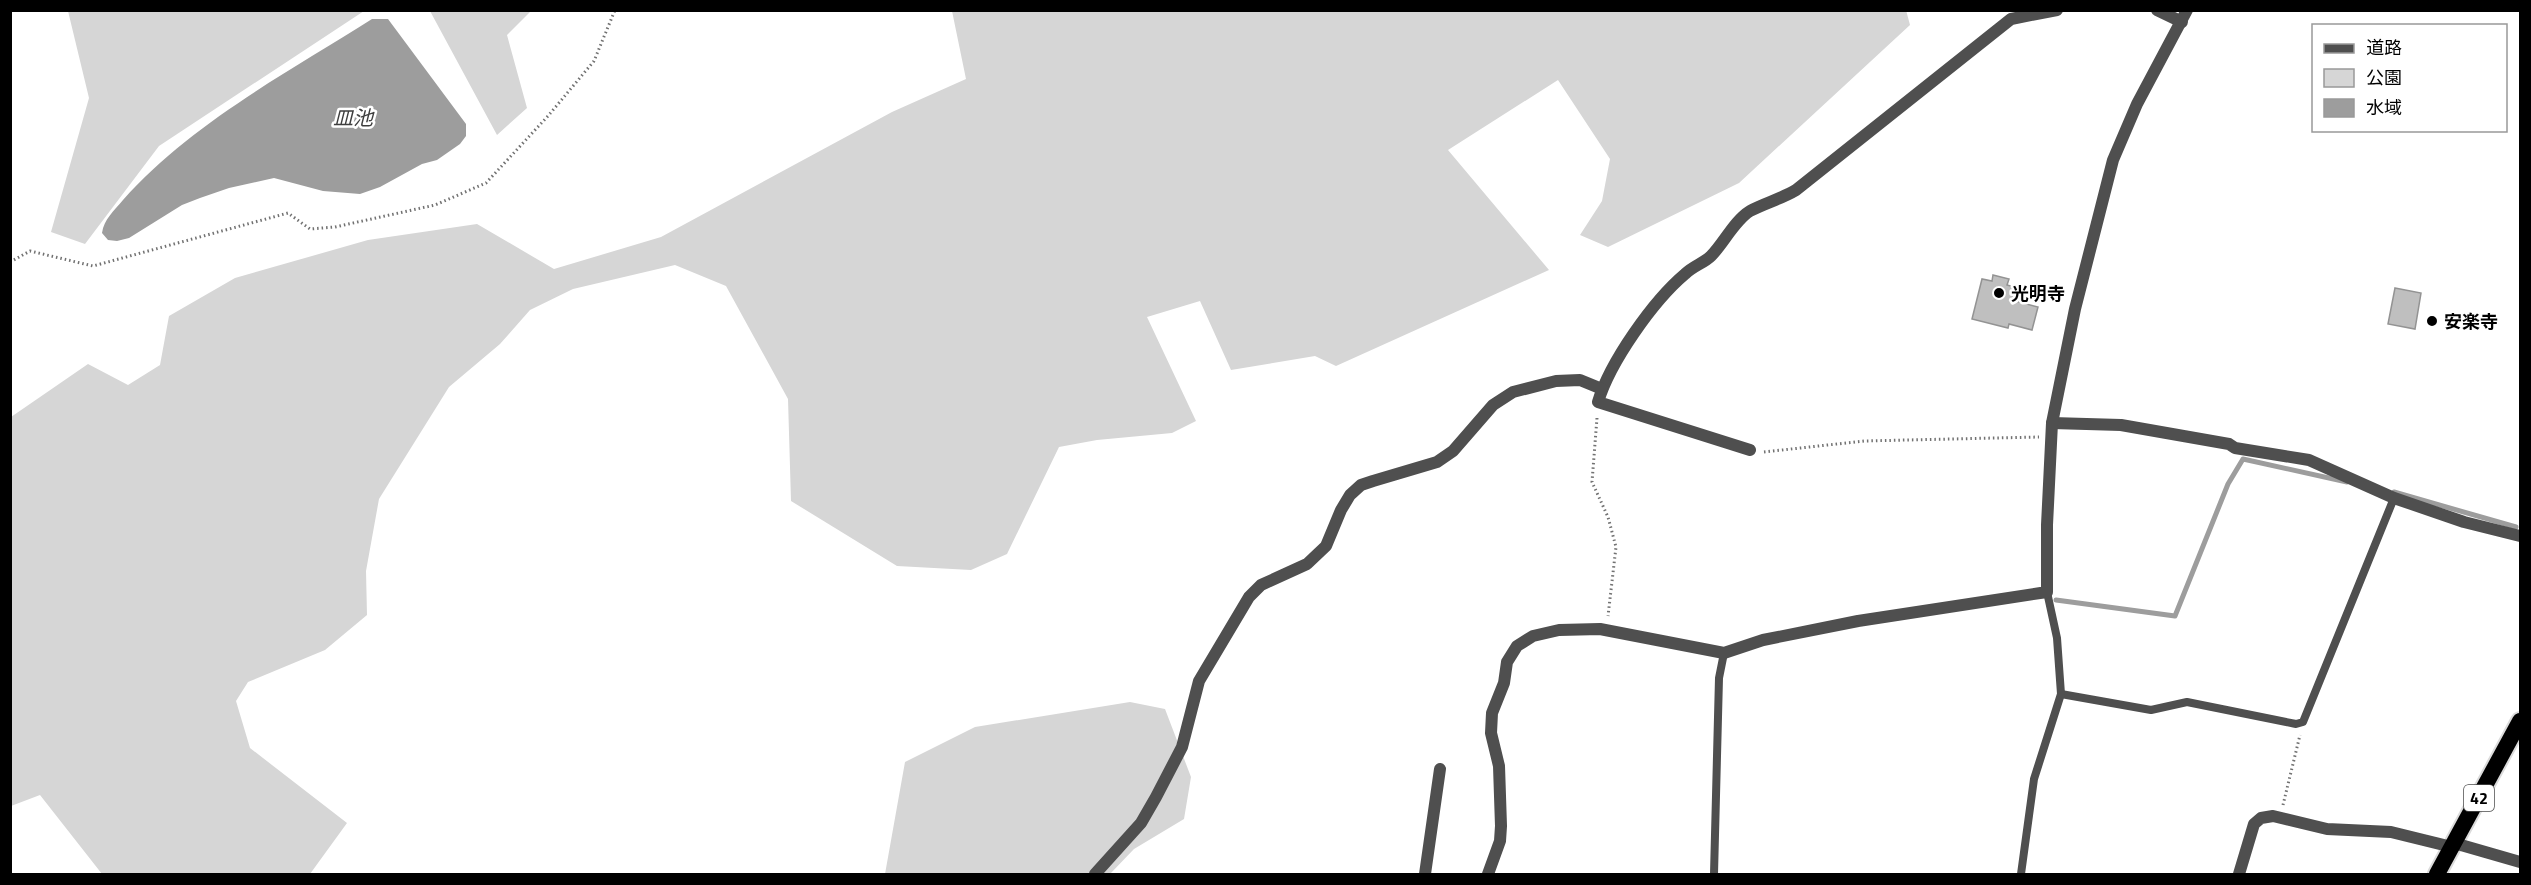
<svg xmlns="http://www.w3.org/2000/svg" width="2531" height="885" font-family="'Titillium Web','Noto Sans JP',sans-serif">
<rect width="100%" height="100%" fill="#fff"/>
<g fill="#d6d6d6">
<path d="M68,11v-1l296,1 -205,135 -74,98 -34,-12 38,-134z"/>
<path d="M430,11h101l-24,24 20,73 -30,27z"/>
<path d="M952,11l954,-1 4,15 -171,158 -131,64 -28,-12 22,-34 8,-42 -52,-79 -110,70 101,120 -213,96 -21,-10 -84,14 -31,-69 -53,16 49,104 -24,12 -75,7 -38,7 -52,107 -36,16 -74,-4 -106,-65 -3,-102 -62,-113 -51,-21 -102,24 -43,21 -30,34 -51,43 -70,112 -13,72 1,44 -42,35 -77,32 -12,19 14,47 97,75 -37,51h-208l-62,-79 -29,11v-389l77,-53 40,21 32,-20 9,-49 66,-38 133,-38 109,-16 77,45 107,-32 231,-125 74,-33z"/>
<path d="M1130,702l35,7 26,68 -7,42 -50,30 -24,25h-225l20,-112 70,-35z"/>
</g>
<path fill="#9d9d9d" d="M372,19h16l78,105v12l-6,8 -23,16 -15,4 -42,23 -20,7 -37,-3 -49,-13 -45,10 -29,10 -18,7 -53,33 -12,3 -9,-1 -6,-7c2,-14 12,-22 21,-33 66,-75 165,-128 249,-181z"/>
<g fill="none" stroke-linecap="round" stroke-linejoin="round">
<g stroke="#9d9d9d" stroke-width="5">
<path d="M2394,492l122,35"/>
<path d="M2056,600l119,16 53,-132 15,-25 104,23"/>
</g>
</g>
<g fill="#bfbfbf" stroke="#939393" stroke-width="1.5">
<path d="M1993,275l16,4 -2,6 11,3 -3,13 23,6 -6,23 -23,-6 -1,4 -36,-9 10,-40 10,2z"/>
<path d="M2395,288l26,5 -6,36 -27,-5z"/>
</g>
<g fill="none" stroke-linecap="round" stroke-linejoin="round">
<defs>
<path id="trunk" d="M2437,874l83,-153"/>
</defs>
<use href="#trunk" stroke="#dbdbdb" stroke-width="20"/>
<g stroke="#717171" stroke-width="3" stroke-dasharray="1.5 3" stroke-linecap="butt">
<path d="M10,262l20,-11 63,15 195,-53 22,16 25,-2 100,-22 51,-22 62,-67 46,-55 21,-51"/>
<path d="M1597,418l-5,64 16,35 8,30 -8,69"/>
<path d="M1764,452l100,-11 175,-4"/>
<path d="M2283,805l17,-70"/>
</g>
<g stroke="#4f4f4f" stroke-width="8">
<path d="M2061,694l90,16 36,-8 109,22 7,-2 91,-224"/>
<path d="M1714,874l5,-196 5,-25"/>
<path d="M2021,874l13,-95 27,-85 -4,-56 -10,-46"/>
</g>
<g stroke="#4f4f4f" stroke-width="12">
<path d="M2157,10l25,12"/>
<path d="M2052,423l69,2 108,19 6,4 74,12 85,38 70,24 56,14"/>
<path d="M1750,450l-152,-48c12,-40 55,-101 87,-128 8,-8 19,-11 26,-18 13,-13 23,-35 39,-45 15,-8 31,-12 46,-21l215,-171 46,-9"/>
<path d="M2454,843l66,19"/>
<path d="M1095,874l46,-51 15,-26 26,-50 17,-66 50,-84 12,-12 46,-21 19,-18 15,-36 9,-15 11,-10 12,-4 64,-19 16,-11 40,-46 20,-13 43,-11 24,-1 22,9"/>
<path d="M1425,874l15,-105"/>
<path d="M1488,874l12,-33 1,-15 -2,-60 -8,-33 1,-20 12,-30 3,-21 10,-16 16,-10 26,-6 41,-1 124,24 39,-13 95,-19 189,-29v-67l5,-102 23,-114 38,-149 24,-56 50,-94"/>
<path d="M2239,874l15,-50 7,-6 12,-2 54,13 64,3 61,15"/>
</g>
<use href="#trunk" stroke="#000" stroke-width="16"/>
</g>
<g fill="#000" stroke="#fff" stroke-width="2">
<circle cx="1999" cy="293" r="6"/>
<circle cx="2432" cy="321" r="6"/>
</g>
<g text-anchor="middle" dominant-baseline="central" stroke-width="5" stroke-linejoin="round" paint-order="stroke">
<rect fill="#fff" stroke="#4c4c4c" stroke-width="1.5" x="2464" y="785" width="30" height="26" rx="4.5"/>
<g font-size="16" font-weight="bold" fill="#000">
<text x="2479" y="798">42</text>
</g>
<g font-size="18" font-weight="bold" fill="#000" stroke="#fff" text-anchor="start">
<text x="2011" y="293">光明寺</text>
<text x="2444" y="321">安楽寺</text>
</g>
<g font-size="20" font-style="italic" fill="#3e3e3e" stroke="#fff">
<text x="353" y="117">皿池</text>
</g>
</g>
<rect width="2531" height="885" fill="none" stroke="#000000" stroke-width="24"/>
<rect x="2312" y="24" width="195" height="108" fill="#ffffff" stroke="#999999" stroke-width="1.5"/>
<rect x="2324" y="44" width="30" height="9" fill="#4f4f4f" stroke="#999999" stroke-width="1.5"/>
<text x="2366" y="54" font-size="18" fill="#000000">道路</text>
<rect x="2324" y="69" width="30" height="18" fill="#d6d6d6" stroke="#999999" stroke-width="1.5"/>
<text x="2366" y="84" font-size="18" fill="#000000">公園</text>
<rect x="2324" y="99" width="30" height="18" fill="#9d9d9d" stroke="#999999" stroke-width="1.5"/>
<text x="2366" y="114" font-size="18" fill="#000000">水域</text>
</svg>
